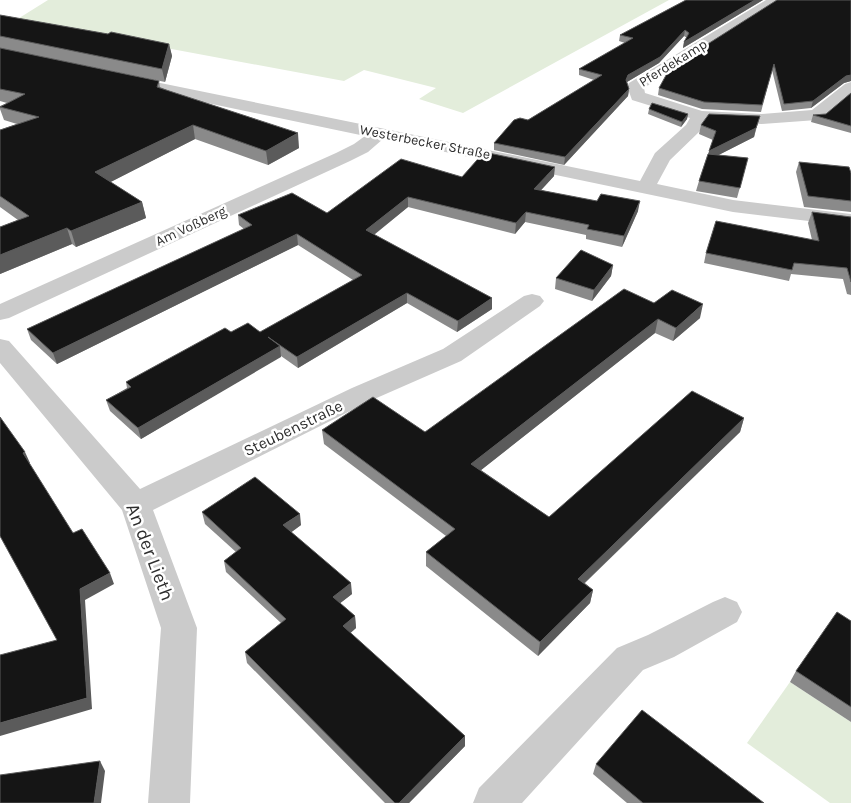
<svg xmlns="http://www.w3.org/2000/svg" width="851" height="803" font-family="Karla,sans-serif">
<rect width="100%" height="100%" fill="#fff"/>
<g fill="#e3eddb">
<path d="M48,0h621l-206,113 -44,-14 17,-11 -72,-18 -20,11 -328,-61z"/>
<path d="M790,682l61,40v81h-21l-83,-60z"/>
</g>
<g fill="none" stroke-linecap="round" stroke-linejoin="round">
<g fill="#cbcbcb" fill-rule="evenodd">
<path d="M766,0h16l-138,88 1,5 57,18 60,3 50,-4 33,-26 6,-2v13l-28,24 -6,1 -55,4 -56,-2 -7,10 -29,28 -13,24 76,16 118,14v12l-118,-14 -350,-73 -15,13 -18,9 -341,157 -9,2v-16l336,-151 18,-9 11,-8 -234,-49 -6,-2 -2,-3 2,-3 6,-2 509,104 15,-28 31,-28 4,-7 -58,-18 -5,-14 2,-3z"/>
<path d="M532,294l8,2 4,5 -4,5 -79,55 -89,39 -219,110 44,118 -7,175h-42l13,-175 -39,-118 -122,-147v-24l9,2 131,148 212,-101 91,-39 81,-53z"/>
<path d="M725,597l12,5 5,10 -5,10 -63,35 -31,13 -121,133h-49l6,-15 138,-140 31,-13 65,-33z"/>
</g>
</g>
<g fill="#8a8a8a">
<path d="M686,0h77l-80,48 1,-6 3,-4 -3,-2 -25,27 -32,19 2,7 -1,7 -64,69 -70,-15v-7l34,-23 66,-40 -15,-5v-6l46,-26 -6,-2 1,-6z"/>
<path d="M851,0v81l-7,2 -33,25 -29,3 -10,-41 -11,42 -59,-3 -44,-14 1,-7z"/>
<path d="M0,15l108,19 61,10 3,12 -7,26 -165,-34 159,33 1,6 139,61 -31,17 -73,-26 -85,43 32,20 4,16 -70,29 -4,-3 -72,30v-47l18,-7 -18,-13v-77l17,-6 -13,-4 -4,-11v-3l7,-3 -7,-2z"/>
<path d="M851,93v40l-40,-11 2,-7 13,-1z"/>
<path d="M649,109l39,5 -1,5 -6,8 -33,-13z"/>
<path d="M760,116l-6,21 -36,18 30,3 -11,40 -41,-7 3,-10 14,-41 -14,-6 2,-9z"/>
<path d="M799,162l52,11v39l-47,-5 -8,-35z"/>
<path d="M554,176l-13,14 97,21 -16,36 -36,-8v-4l-61,-13 -10,12 -107,-27 -34,28 118,63v11l-35,23 -50,-29 -109,65 -17,-12 -140,83 -31,-28 -4,-11 21,-12 -1,-6 105,-50h29l93,-52 -55,-35 -241,119 -26,-24 -4,-11 217,-100 -5,-4 -1,-10 89,-2 135,-36z"/>
<path d="M812,212l39,5v78l-4,-1 -4,-15 -52,-5 -2,7 -85,-18 2,-10 106,-13 -4,-17z"/>
<path d="M613,265l-2,11 -19,25 -37,-12 1,-11z"/>
<path d="M654,303l46,15 -27,23 -18,-8 -174,137 68,47 195,-99 -4,14 -155,151 8,7 -3,13 -52,53 -112,-90v-14l20,-16 -122,-92 -2,-14 103,2z"/>
<path d="M202,512l99,13 -10,7 61,62 -12,9 15,13 1,12 -6,5 115,103v10l-56,57h-24l-138,-140 -2,-11 36,-29 -55,-51 -2,-11 12,-9 -31,-28z"/>
<path d="M851,621v101l-61,-40 6,-11z"/>
<path d="M596,764l168,39h-137l-34,-29z"/>
</g>
<g fill="#5b5b5b">
<path d="M755,0h8l-80,48 1,-6z"/>
<path d="M685,30l-1,6 -25,27 -32,19 -2,5 1,-7 2,-5z"/>
<path d="M169,44l3,12 -7,26 -3,-13z"/>
<path d="M851,75v6l-7,2 -33,25 2,-7 33,-25z"/>
<path d="M629,89l-1,7 -64,69 1,-8z"/>
<path d="M688,114l-1,5 -6,8 1,-5z"/>
<path d="M193,125l2,14 -96,49 -4,-16z"/>
<path d="M756,128l-2,9 -47,24 2,-10z"/>
<path d="M298,133l1,15 -31,17 -2,-14z"/>
<path d="M555,167l-1,9 -21,23 1,-10z"/>
<path d="M408,197v10l-42,34v-11z"/>
<path d="M640,201l-2,10 -16,36 2,-11z"/>
<path d="M142,202l4,16 -70,29 -5,-16z"/>
<path d="M526,212l-1,10 -10,12 1,-11z"/>
<path d="M67,228l5,16 -72,30v-19z"/>
<path d="M297,234l1,11 -241,119 -4,-11z"/>
<path d="M613,265l-2,11 -19,25 2,-11z"/>
<path d="M407,293v10l-109,65 -1,-11z"/>
<path d="M492,298v11l-35,23 1,-11z"/>
<path d="M703,304l-3,14 -27,23 3,-13z"/>
<path d="M658,319l-3,14 -184,145v-14z"/>
<path d="M280,346l1,11 -140,82 -3,-11z"/>
<path d="M744,418l-4,14 -165,160 3,-13z"/>
<path d="M25,452l5,11 -2,1 -5,-11z"/>
<path d="M300,514l1,11 -16,12 -2,-12z"/>
<path d="M110,573l4,11 -29,16 7,109 -92,27v-13l87,-25 -7,-109z"/>
<path d="M351,583l1,11 -18,14 -1,-11z"/>
<path d="M593,590l-3,13 -52,53 2,-14z"/>
<path d="M355,616l1,12 -11,10 -2,-12z"/>
<path d="M465,736v10l-56,57h-10z"/>
<path d="M100,761l5,10 -4,32h-7z"/>
</g>
<g fill="#151515" stroke="#5b5b5b">
<path d="M686,0h69l-71,42 5,-9 -4,-3 -25,27 -32,18 -2,5 3,9 -64,68 -71,-14 20,-23 6,-2 8,2 74,-45 -23,-6 54,-31 -13,-3z"/>
<path d="M777,0h74v75l-5,1 -33,25 -29,3 -10,-40 -12,41 -58,-3 -45,-14 11,-20z"/>
<path d="M0,15l108,19 3,-2 58,12 -7,25 -162,-33z"/>
<path d="M0,48l159,33 -2,6 141,46 -32,18 -73,-26 -98,47 47,30 -71,29 -4,-3 -67,27v-28l29,-11 -29,-20v-66l39,-13 -39,-10 25,-13 -25,-5z"/>
<path d="M851,93v33l-38,-11 13,-1z"/>
<path d="M652,103l36,11 -6,8 -33,-13z"/>
<path d="M709,114l51,2 -4,12 -47,23 7,-20 -15,-6z"/>
<path d="M484,152l71,15 -21,22 63,12 4,-7 39,7 -16,35 -37,-7 2,-4 -63,-13 -10,11 -108,-26 -42,33 126,68 -34,23 -51,-28 -110,64 -29,-20 12,9 -142,82 -32,-28 25,-13 -5,-5 99,-54 6,4 17,-9 12,9 102,-57 -65,-41 -244,119 -26,-24 225,-104 -14,-10 54,-22 35,20 74,-54 61,18z"/>
<path d="M708,154l40,4 -8,30 -41,-7z"/>
<path d="M799,162l50,5 2,6v28l-43,-5z"/>
<path d="M812,212l39,5v65l-4,-14 -53,-5 -2,7 -86,-17 10,-32 103,20z"/>
<path d="M581,250l32,15 -19,25 -38,-12z"/>
<path d="M624,289l30,14 18,-13 31,14 -27,24 -18,-9 -187,145 78,53 143,-126 52,27 -166,161 15,11 -53,52 -114,-90 29,-23 -133,-99 51,-33 52,35z"/>
<path d="M0,417l25,35 -2,1 50,80 9,-4 28,44 -30,16 7,109 -87,25v-68l57,-15 -57,-104z"/>
<path d="M255,477l45,37 -17,11 68,58 -18,14 22,19 -12,10 122,110 -66,67h-4l-150,-151 41,-33 -62,-58 17,-13 -39,-36z"/>
<path d="M837,612l14,9v86l-55,-36z"/>
<path d="M642,710l122,93h-121l-47,-39z"/>
<path d="M100,761l-6,42h-94v-28z"/>
</g>
<g text-anchor="middle" dominant-baseline="central" stroke-width="5" stroke-linejoin="round" paint-order="stroke">
<g font-size="14" fill="#2e2e2e" stroke="#fff">
<text transform="translate(673 63) rotate(-32)">Pferdekamp</text>
<text transform="translate(425 142) rotate(11)">Westerbecker Straße</text>
<text transform="translate(191 226) rotate(-25)">Am Voßberg</text>
</g>
<g font-size="16" fill="#2e2e2e" stroke="#fff">
<text transform="translate(293 428) rotate(-26)">Steubenstraße</text>
</g>
<g font-size="19" fill="#2e2e2e" stroke="#fff">
<text transform="translate(150 552) rotate(69)">An der Lieth</text>
</g>
</g>
</svg>
